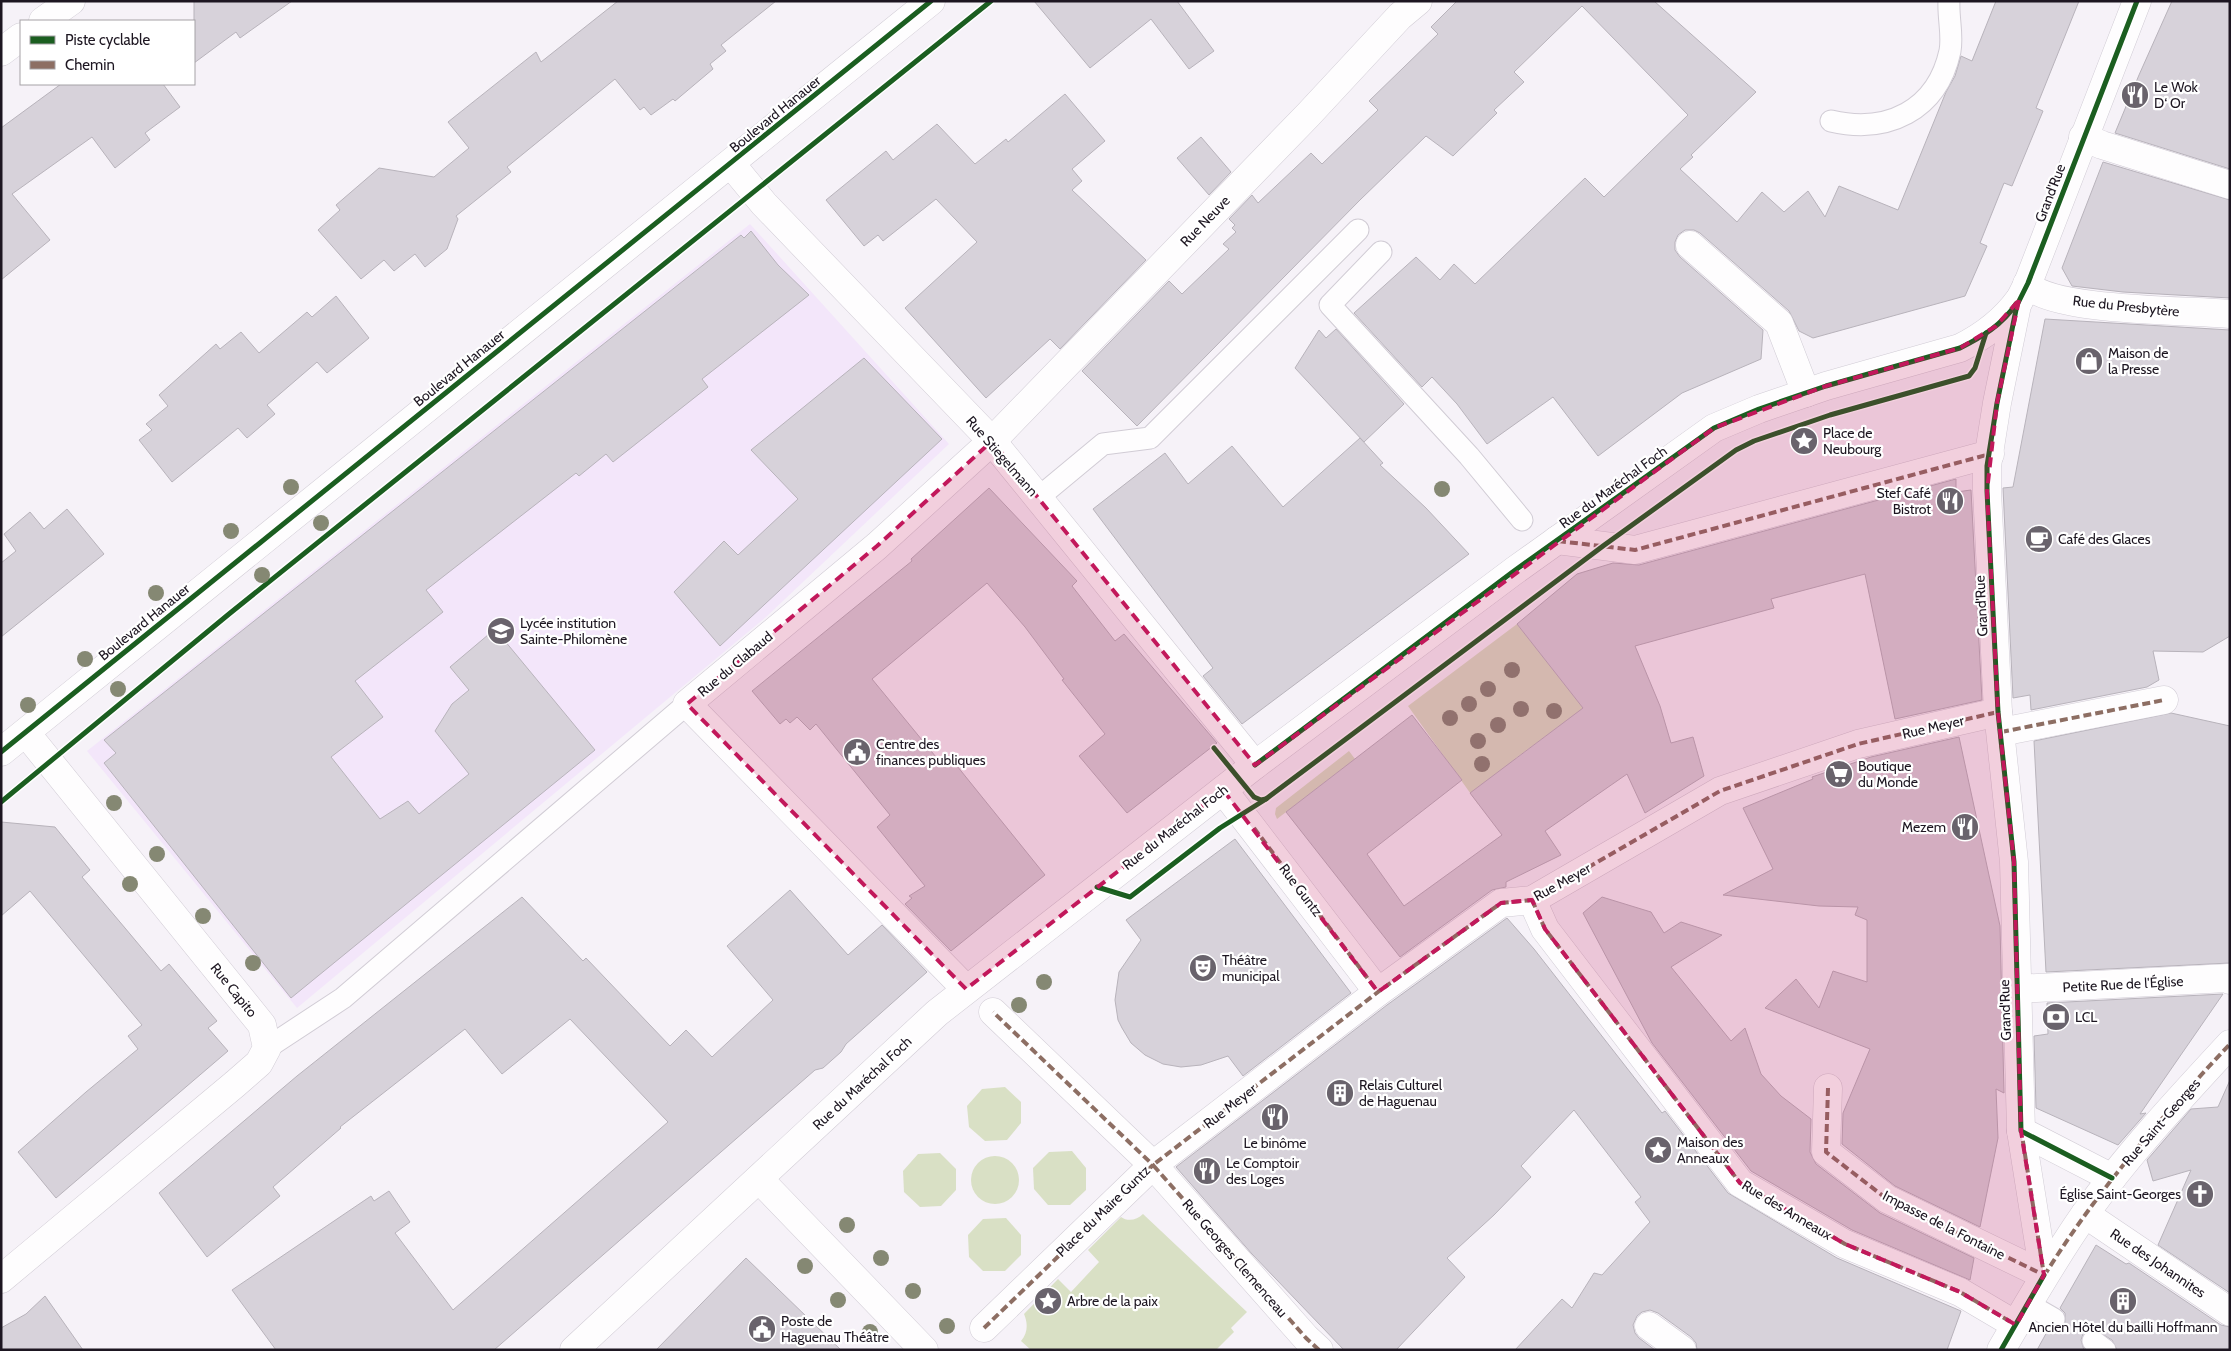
<svg xmlns="http://www.w3.org/2000/svg" width="2231" height="1351" font-family="Cabin,sans-serif">
<rect width="100%" height="100%" fill="#f6f2f8"/>
<path fill="#f3e6fa" d="M750,224l199,220 -183,173 -469,391 -210,-257z"/>
<g fill="#d9e0c5">
<path d="M1517,624l72,91 -43,21 -30,22 8,12 -46,34 -70,-98z"/>
<path d="M1349,751l6,8 -78,60 -2,-5 1,-6z"/>
<path d="M1005,1087l16,15v21l-14,17 -22,1 -16,-14 -2,-21 15,-17z"/>
<path d="M1072,1151l14,17v22l-16,15h-22l-14,-16 -1,-21 16,-16z"/>
<path d="M940,1153l16,16v21l-15,16 -21,1 -16,-15 -1,-21 15,-17z"/>
<circle cx="995" cy="1180" r="24"/>
<path d="M1143,1214l104,98 -16,16 3,4 -18,18h-185l-10,-9c7,-8 7,-18 3,-27l34,-35 13,13 28,-30 -11,-12 33,-33c7,5 16,3 22,-3z"/>
<path d="M1006,1218l15,17v20l-16,16h-22l-14,-14 -1,-22 15,-16z"/>
</g>
<g fill="#d7d2da" stroke="#b8b3bb">
<path d="M194,1h98l-52,37 -4,-6 -42,31z"/>
<path d="M618,1h158l-55,44 5,6 -16,13 3,5 -38,32 -2,-2 -22,16 -7,-8 -4,3 -25,-31 -108,88 4,5 -55,44 2,3 -11,30 -22,18 -10,-13 -21,17 -10,-11 -23,19 -43,-49 22,-20 -4,-5 43,-37 55,9 35,-29 -21,-26 88,-70 5,10z"/>
<path d="M1034,1h143l37,50 -25,18 -38,-50 -61,49z"/>
<path d="M1457,1h197l102,91 -65,63 2,2 -13,12 57,53 25,-30 22,20 24,-21 17,26 14,-31 59,24 48,-118 9,-16 6,-20 11,5 24,-60h83l-43,107 7,3 -31,75 -8,-3 -24,60 7,3 -22,50 -152,42 -14,-7 -10,-20 -89,-78 -6,-3h-9l-7,5 -3,7v8l5,7 83,73 -2,29 -79,34 -84,63 -45,-59 -66,47 -30,-40 -25,-27 -10,10 -68,-74 62,-56 24,23 14,-16 21,20 110,-106 19,19 84,-82 -106,-109 -68,66 10,10 -30,28 3,3 -44,43 -27,-20 -66,64 -223,226 -55,-55 87,-90 13,13 47,-45 -6,-5 13,-12 -4,-4 3,-3 -6,-6 23,-24 6,8 53,-50 11,11 56,-54 -9,-9 69,-67 -7,-7z"/>
<path d="M2172,1h58v168l-115,-36 24,-58z"/>
<path d="M61,84h102l17,23 -35,26 5,7 -35,28 -23,-31 -80,57 38,46 -49,40v-152z"/>
<path d="M1065,94l40,47 -33,28 10,12 -10,9 74,70 -86,89 -10,-10 -64,59 -81,-90 72,-66 -41,-43 -53,42 -5,-6 -14,11 -38,-46 60,-49 7,9 44,-36 38,40 31,-25 2,3z"/>
<path d="M1201,137l30,35 -22,23 -32,-37z"/>
<path d="M2103,162l127,38v98l-107,-6 -51,-6 -10,-18z"/>
<path d="M751,231l27,34 31,30 -107,84 6,8 -95,75 -7,-8 -27,22 -3,-3 -150,117 17,22 -88,69 28,36 -52,40 49,62 28,-18 11,13 50,-40 -34,-43 17,-27 17,-14 -19,-23 45,-38 100,121 -304,248 -187,-235 12,-10 -12,-13 637,-505 3,3z"/>
<path d="M336,296l33,42 -42,35 -10,-11 -50,43 8,9 -28,24 -9,-10 -66,54 -33,-42 13,-10 -6,-6 22,-18 -9,-11 57,-51 4,5 21,-17 18,21 48,-41 5,5z"/>
<path d="M2045,319l185,11v306l-27,16 -50,-1 6,29 -12,7 -116,23 -1,-15 -17,3 -10,-210 10,-1z"/>
<path d="M1336,329l68,75 -40,38 -69,-74 24,-38 7,8z"/>
<path d="M864,358l78,81 -222,207 -46,-54 50,-51 14,14 60,-56 -47,-49z"/>
<path d="M1360,438l23,25 -3,2 46,43 43,46 -227,170 -39,-48 10,-8 -120,-159 72,-56 23,31 44,-38 51,61z"/>
<path d="M1956,479v13l15,-2 11,210 -87,19 -30,-145 -94,25 3,9 -139,38 25,60 11,37 22,-6 11,39 -59,37 -18,-39 -82,57 16,24 -55,27v5l-14,3 -92,67 -114,-145 126,-97 50,65 -95,74 37,52 98,-71 -32,-42 113,-85 -66,-84 60,-50 36,-11 26,2z"/>
<path d="M989,488l88,93 -5,5 43,55 9,-7 93,109 -90,70 -48,-57 26,-22 -43,-54 2,-1 -39,-52 -38,-44 -115,96 73,89 8,-7 92,114 -94,76 -46,-47 7,-6 -3,-2 16,-10 -48,-59 13,-12 -74,-91 -6,6 -13,-13 -7,6 -4,-4 -6,5 -28,-33 160,-130 -1,-2z"/>
<path d="M67,509l37,45 -103,83v-74l15,-12 -12,-17 26,-22 14,17z"/>
<path d="M2171,713l59,13v237l-184,9 -12,-231z"/>
<path d="M1959,737l41,189 4,167 -8,-4 2,49 -18,89 -85,-41 -53,-42 1,-31 27,-64 -105,-41 31,-29 23,29 14,-37 34,11v-62l-12,-5 3,-8 -39,-1 -96,-11 50,-26 -30,-61 70,-29 -1,-2 59,-20z"/>
<path d="M1,822l54,5 35,43 -8,7 43,51 36,43 8,-7 48,57 -9,7 20,23 -172,147 -38,-46 68,-60 52,-43 -10,-13 14,-11 -112,-134 -29,25z"/>
<path d="M1235,839l116,154 -108,83 -15,-20 -27,9 -20,2 -18,-3 -18,-9 -14,-12 -9,-15 -4,-8 -3,-20 4,-28 22,-32 -15,-20z"/>
<path d="M790,890l58,65 34,-30 45,47 -81,72 -5,8 -18,16 -8,2 -321,280h-218l-44,-60 139,-94 3,5 15,-10 21,31 -15,11 58,77 215,-188 -98,-103 -68,55 -37,-45 -125,98 1,1 -68,59 7,9 -73,61 -48,-64 138,-117 225,-179 61,64 3,-3 84,88 16,-16 26,27 61,-57 -46,-54z"/>
<path d="M1602,897l49,15 13,21 17,-11 41,13 -51,32 60,74 14,-13 16,46 20,22 30,23 -1,33 6,12 64,49 94,45 -4,22 -118,-50 -101,-59 -99,-128 -69,-130z"/>
<path d="M1507,918l27,31 128,164 3,-2 63,82 109,65 124,53 -14,39h-250l-1,-7 -5,-6 -33,-24 -8,-3 -8,2 -5,4 -4,9 2,8 4,5 16,12h-140l47,-51 10,9 22,-35 8,2 48,-53 -15,-20 6,-5 -67,-87 -53,56 10,11 -37,38 -47,43 18,19 -69,73h-52l-92,-96 -76,-87 211,-162z"/>
<path d="M2223,994l-83,120 6,-1 -28,32 -82,-37 -2,-72 14,-2 -1,-31z"/>
<path d="M2230,1080v213l-72,-48 33,-75 -38,11 -6,-21 44,-51 27,-2z"/>
<path d="M2096,1245l30,19 3,-1 92,62 9,2v23h-113l-5,-10 -18,-11 -6,1 -5,4 -2,6 3,10h-47l11,-20h12l5,-5v-12l-5,-5z"/>
<path d="M746,1258l95,92h-185z"/>
<path d="M45,1296l38,54h-82v-22l25,-14z"/>
</g>
<g fill="none" stroke-linecap="round" stroke-linejoin="round">
<defs>
<g id="lane">
<path d="M1831,121c56,13 106,-10 119,-70 3,-16 -2,-33 -1,-50"/>
<path d="M1381,252l-51,53 139,151 53,64"/>
<path d="M1038,498l65,-54 47,-6 208,-208"/>
<path d="M267,1048l76,-50 344,-294"/>
<path d="M2028,1304l26,15"/>
<path d="M2093,1341l12,9"/>
</g>
<g id="street">
<path d="M2083,137l19,8 128,40"/>
<path d="M731,164l33,40 228,237 263,324 259,-194 200,-143 45,-19 67,-23 134,-38c24,-12 43,-26 59,-48"/>
<path d="M1690,245l89,78 27,70"/>
<path d="M2027,284c24,28 162,26 203,30"/>
<path d="M1557,540l78,10 355,-96"/>
<path d="M2001,732l163,-32"/>
<path d="M1,752l930,-751"/>
<path d="M1223,790l155,202"/>
<path d="M1532,900l13,29 195,254 105,61 115,48 56,33"/>
<path d="M966,989l-279,-285 190,-158 115,-105 316,-326 92,-99 18,-15"/>
<path d="M2016,989l212,-11 2,2"/>
<path d="M1828,1088l-2,64 61,47 157,76"/>
<path d="M2021,1131l91,47"/>
<path d="M759,1179l165,171"/>
<path d="M2085,1214l145,98"/>
<path d="M2044,1275l-23,-144 -7,-269 -16,-150 -11,-221v-25l10,-63 20,-98 11,-22 109,-282"/>
<path d="M1,1279l234,-195 24,-21 8,-15 -5,-23 -236,-292"/>
<path d="M1649,1326l33,24"/>
<path d="M984,1328l169,-163 -160,-153"/>
<path d="M1319,1350l-13,-12 -153,-173 225,-173 123,-89 31,-3 188,-109 138,-47 140,-32"/>
<path d="M2001,1350c27,-46 53,-92 84,-136 42,-59 95,-116 145,-170"/>
</g>
<path id="secondary" d="M574,1350l363,-337 318,-248"/>
<g id="primary">
<path d="M43,21l28,-20"/>
<path d="M1,52l20,-15"/>
</g>
</defs>
<use href="#lane" stroke="#d1ccd5" stroke-width="23"/>
<use href="#street" stroke="#d1ccd5" stroke-width="29"/>
<use href="#secondary" stroke="#d1ccd5" stroke-width="29"/>
<use href="#primary" stroke="#d1ccd5" stroke-width="29"/>
<use href="#lane" stroke="#fefdfe" stroke-width="21"/>
<use href="#street" stroke="#fefdfe" stroke-width="28"/>
<use href="#secondary" stroke="#fefdfe" stroke-width="28"/>
<use href="#primary" stroke="#fefdfe" stroke-width="28"/>
<g stroke="#8d6e63" stroke-width="4" stroke-dasharray="8 4" stroke-linecap="butt">
<path d="M1558,541l77,9 355,-96"/>
<path d="M2001,732l163,-32"/>
<path d="M1254,828l124,164"/>
<path d="M1532,900l13,29 195,254 105,61 115,48 56,33"/>
<path d="M1828,1088l-2,64 61,47 157,76"/>
<path d="M2021,1129l23,146"/>
<path d="M2044,1276c52,-84 118,-160 186,-232"/>
<path d="M984,1328l169,-163 -160,-153"/>
<path d="M1319,1350l-13,-12 -153,-173 225,-173 123,-89 31,-3 188,-109 138,-47 140,-32"/>
</g>
<defs>
<g id="cycleway">
<path d="M1214,748l40,49 7,3 5,-1"/>
<path d="M1,752l930,-751"/>
<path d="M1255,765l259,-194 200,-143 45,-19 67,-23 134,-38c22,-11 42,-23 56,-44"/>
<path d="M1,802l228,-188 762,-613"/>
<path d="M1097,887l33,10 90,-69 46,-29 337,-253 133,-96 18,-9 76,-26 139,-39 6,-8 11,-35"/>
<path d="M2112,1178l-91,-47 -7,-269 -16,-150 -11,-221v-25l10,-63 20,-98 11,-22 109,-282"/>
<path d="M2001,1350l43,-75"/>
</g>
</defs>
<use href="#cycleway" stroke="#fff" stroke-width="8"/>
<use href="#cycleway" stroke="#1b5e20" stroke-width="5"/>
</g>
<g fill="#858873">
<circle cx="291" cy="487" r="8"/>
<circle cx="1442" cy="489" r="8"/>
<circle cx="321" cy="523" r="8"/>
<circle cx="231" cy="531" r="8"/>
<circle cx="262" cy="575" r="8"/>
<circle cx="156" cy="593" r="8"/>
<circle cx="85" cy="659" r="8"/>
<circle cx="1512" cy="670" r="8"/>
<circle cx="118" cy="689" r="8"/>
<circle cx="1488" cy="689" r="8"/>
<circle cx="1469" cy="704" r="8"/>
<circle cx="28" cy="705" r="8"/>
<circle cx="1521" cy="709" r="8"/>
<circle cx="1554" cy="711" r="8"/>
<circle cx="1450" cy="718" r="8"/>
<circle cx="1498" cy="725" r="8"/>
<circle cx="1478" cy="741" r="8"/>
<circle cx="1482" cy="764" r="8"/>
<circle cx="114" cy="803" r="8"/>
<circle cx="157" cy="854" r="8"/>
<circle cx="130" cy="884" r="8"/>
<circle cx="203" cy="916" r="8"/>
<circle cx="253" cy="963" r="8"/>
<circle cx="1044" cy="982" r="8"/>
<circle cx="1019" cy="1005" r="8"/>
<circle cx="847" cy="1225" r="8"/>
<circle cx="881" cy="1258" r="8"/>
<circle cx="805" cy="1266" r="8"/>
<circle cx="913" cy="1291" r="8"/>
<circle cx="838" cy="1300" r="8"/>
<circle cx="947" cy="1326" r="8"/>
<circle cx="870" cy="1332" r="8"/>
</g>
<path fill="#c2185b" fill-opacity="0.2" stroke="#c2185b" stroke-width="4" stroke-dasharray="10 6" stroke-linejoin="round" d="M2019,300l-22,103 -10,88 11,221 16,150 7,269 23,144 -28,50 -56,-33 -115,-48 -105,-61 -195,-254 -13,-29 -31,3 -123,89 -155,-202 -257,199 -279,-285 190,-158 115,-105 263,324 459,-337 112,-42 134,-38 36,-22z"/>
<defs>
<symbol id="restaurant-disc" viewBox="-11 -11 22 22"><circle r="9.5" fill="#69636c" stroke="#fff"/><path d="M-5-6h1v4h1v-4h1v4h1v-4h1v5L-1.5 .5V6h-2V.5L-5-1ZM5-6V6H3V1.5H1.5Q1.5-4 5-6Z" fill="#fff"/></symbol>
<symbol id="shop-disc" viewBox="-11 -11 22 22"><circle r="9.5" fill="#69636c" stroke="#fff"/><path d="M-5-2.5h2.3a2.7 3.5 0 0 1 5.4 0H5L5.5 6h-11ZM-1.5-2.5h3a1.5 2.3 0 0 0-3 0Z" fill="#fff"/></symbol>
<symbol id="sight-disc" viewBox="-11 -11 22 22"><circle r="9.5" fill="#69636c" stroke="#fff"/><path d="M0-6L1.8-2.2L6-1.7L2.9 1.2L3.7 5.4L0 3.3L-3.7 5.4L-2.9 1.2L-6-1.7L-1.8-2.2Z" fill="#fff"/></symbol>
<symbol id="cafe-disc" viewBox="-11 -11 22 22"><circle r="9.5" fill="#69636c" stroke="#fff"/><path d="M-5.5-4.5H6V0H3Q3 3.5 0 3.5H-2.5Q-5.5 3.5-5.5 0ZM3-3.2v2h1.7v-2ZM-6 4.5H4V6H-6Z" fill="#fff"/></symbol>
<symbol id="school-disc" viewBox="-11 -11 22 22"><circle r="9.5" fill="#69636c" stroke="#fff"/><path d="M0-5L7-2L0 1L-7-2ZM-4 1L0 2.5L4 1V4Q0 6-4 4Z" fill="#fff"/></symbol>
<symbol id="civic-disc" viewBox="-11 -11 22 22"><circle r="9.5" fill="#69636c" stroke="#fff"/><path d="M-.6-6.5H3V-4.5H.6V-3L4-1V1h2V6H-6V1h2V-1L-.6-3ZM-1.2 2.5V6h2.4V2.5Z" fill="#fff"/></symbol>
<symbol id="supermarket-disc" viewBox="-11 -11 22 22"><circle r="9.5" fill="#69636c" stroke="#fff"/><path d="M-6-5.5h2.5l.6 2H6L4.5 2H-2.5L-4.4-4H-6ZM-1.5 3.2a1.3 1.3 0 1 0 .1 0ZM3 3.2a1.3 1.3 0 1 0 .1 0Z" fill="#fff"/></symbol>
<symbol id="theatre-disc" viewBox="-11 -11 22 22"><circle r="9.5" fill="#69636c" stroke="#fff"/><path d="M-5-5.5Q0-4 5-5.5V0Q5 5 0 6Q-5 5-5 0ZM-3.3-2.5H-1v1.5H-3.3ZM1-2.5H3.3v1.5H1ZM-2.8 1Q0 5.5 2.8 1Z" fill="#fff"/></symbol>
<symbol id="bank-disc" viewBox="-11 -11 22 22"><circle r="9.5" fill="#69636c" stroke="#fff"/><path d="M-6-4H6V4H-6ZM0-2.3a2.3 2.3 0 1 0 0 4.6a2.3 2.3 0 1 0 0-4.6Z" fill="#fff"/></symbol>
<symbol id="building-disc" viewBox="-11 -11 22 22"><circle r="9.5" fill="#69636c" stroke="#fff"/><path d="M-4-6H4V6H1V3H-1V6H-4ZM-2.5-4.3h1.7v1.8h-1.7ZM.8-4.3h1.7v1.8H.8ZM-2.5-1h1.7V.8h-1.7ZM.8-1h1.7V.8H.8Z" fill="#fff"/></symbol>
<symbol id="church-disc" viewBox="-11 -11 22 22"><circle r="9.5" fill="#69636c" stroke="#fff"/><path d="M-1.2-6h2.4v3.5h3.3v2.4h-3.3V6h-2.4V-.1h-3.3v-2.4h3.3Z" fill="#fff"/></symbol>
</defs>
<g fill-rule="evenodd">
<use href="#restaurant-disc" x="2119" y="79" width="32" height="32"/>
<use href="#shop-disc" x="2073" y="345" width="32" height="32"/>
<use href="#sight-disc" x="1788" y="425" width="32" height="32"/>
<use href="#restaurant-disc" x="1934" y="485" width="32" height="32"/>
<use href="#cafe-disc" x="2023" y="523" width="32" height="32"/>
<use href="#school-disc" x="485" y="615" width="32" height="32"/>
<use href="#civic-disc" x="841" y="736" width="32" height="32"/>
<use href="#supermarket-disc" x="1823" y="758" width="32" height="32"/>
<use href="#restaurant-disc" x="1949" y="811" width="32" height="32"/>
<use href="#theatre-disc" x="1187" y="952" width="32" height="32"/>
<use href="#bank-disc" x="2040" y="1001" width="32" height="32"/>
<use href="#building-disc" x="1324" y="1077" width="32" height="32"/>
<use href="#restaurant-disc" x="1259" y="1101" width="32" height="32"/>
<use href="#sight-disc" x="1642" y="1134" width="32" height="32"/>
<use href="#restaurant-disc" x="1191" y="1155" width="32" height="32"/>
<use href="#church-disc" x="2184" y="1178" width="32" height="32"/>
<use href="#sight-disc" x="1032" y="1285" width="32" height="32"/>
<use href="#building-disc" x="2107" y="1285" width="32" height="32"/>
<use href="#civic-disc" x="746" y="1313" width="32" height="32"/>
</g>
<g text-anchor="middle" dominant-baseline="central" stroke-width="4.5" stroke-linejoin="round" paint-order="stroke">
<g font-size="14" fill="#1d1621" stroke="#fff" text-anchor="start">
<text x="2154" y="87">Le Wok<tspan x="2154" dy="16">D‘ Or</tspan></text>
<text x="2108" y="353">Maison de<tspan x="2108" dy="16">la Presse</tspan></text>
<text x="1823" y="433">Place de<tspan x="1823" dy="16">Neubourg</tspan></text>
<text x="1931" y="493" text-anchor="end">Stef Café<tspan x="1931" dy="16">Bistrot</tspan></text>
<text x="2058" y="539">Café des Glaces</text>
<text x="520" y="623">Lycée institution<tspan x="520" dy="16">Sainte-Philomène</tspan></text>
<text x="876" y="744">Centre des<tspan x="876" dy="16">finances publiques</tspan></text>
<text x="1858" y="766">Boutique<tspan x="1858" dy="16">du Monde</tspan></text>
<text x="1946" y="827" text-anchor="end">Mezem</text>
<text x="1222" y="960">Théâtre<tspan x="1222" dy="16">municipal</tspan></text>
<text x="2075" y="1017">LCL</text>
<text x="1359" y="1085">Relais Culturel<tspan x="1359" dy="16">de Haguenau</tspan></text>
<text x="1677" y="1142">Maison des<tspan x="1677" dy="16">Anneaux</tspan></text>
<text x="1275" y="1143" text-anchor="middle">Le binôme</text>
<text x="1226" y="1163">Le Comptoir<tspan x="1226" dy="16">des Loges</tspan></text>
<text x="2181" y="1194" text-anchor="end">Église Saint-Georges</text>
<text x="1067" y="1301">Arbre de la paix</text>
<text x="781" y="1321">Poste de<tspan x="781" dy="16">Haguenau Théâtre</tspan></text>
<text x="2123" y="1327" text-anchor="middle">Ancien Hôtel du bailli Hoffmann</text>
</g>
<g font-size="14" fill="#1d1621" stroke="#fff">
<text transform="translate(775 114) rotate(-39)">Boulevard Hanauer</text>
<text transform="translate(2050 193) rotate(-69)">Grand'Rue</text>
<text transform="translate(1205 221) rotate(-46)">Rue Neuve</text>
<text transform="translate(2126 306) rotate(6)">Rue du Presbytère</text>
<text transform="translate(459 368) rotate(-39)">Boulevard Hanauer</text>
<text transform="translate(1002 456) rotate(49)">Rue Stiegelmann</text>
<text transform="translate(1613 487) rotate(-36)">Rue du Maréchal Foch</text>
<text transform="translate(1981 606) rotate(-93)">Grand'Rue</text>
<text transform="translate(144 622) rotate(-39)">Boulevard Hanauer</text>
<text transform="translate(735 664) rotate(-40)">Rue du Clabaud</text>
<text transform="translate(1933 727) rotate(-13)">Rue Meyer</text>
<text transform="translate(1175 827) rotate(-38)">Rue du Maréchal Foch</text>
<text transform="translate(1562 882) rotate(-29)">Rue Meyer</text>
<text transform="translate(1301 890) rotate(53)">Rue Guntz</text>
<text transform="translate(2123 984) rotate(-3)">Petite Rue de l'Église</text>
<text transform="translate(234 990) rotate(51)">Rue Capito</text>
<text transform="translate(2005 1010) rotate(-92)">Grand'Rue</text>
<text transform="translate(862 1083) rotate(-43)">Rue du Maréchal Foch</text>
<text transform="translate(1230 1106) rotate(-38)">Rue Meyer</text>
<text transform="translate(2161 1122) rotate(-49)">Rue Saint-Georges</text>
<text transform="translate(1787 1210) rotate(31)">Rue des Anneaux</text>
<text transform="translate(1103 1211) rotate(-44)">Place du Maire Guntz</text>
<text transform="translate(1944 1225) rotate(27)">Impasse de la Fontaine</text>
<text transform="translate(1235 1258) rotate(49)">Rue Georges Clemenceau</text>
<text transform="translate(2158 1263) rotate(34)">Rue des Johannites</text>
</g>
</g>
<rect width="2231" height="1351" fill="none" stroke="#1d1621" stroke-width="5"/>
<rect x="20" y="20" width="175" height="65" fill="#ffffff" stroke="#a5a2a6"/>
<rect x="30" y="36" width="25" height="8" fill="#1b5e20" stroke="#a5a2a6"/>
<text x="65" y="45" font-size="15" fill="#1d1621">Piste cyclable</text>
<rect x="30" y="61" width="25" height="8" fill="#8d6e63" stroke="#a5a2a6"/>
<text x="65" y="70" font-size="15" fill="#1d1621">Chemin</text>
</svg>
